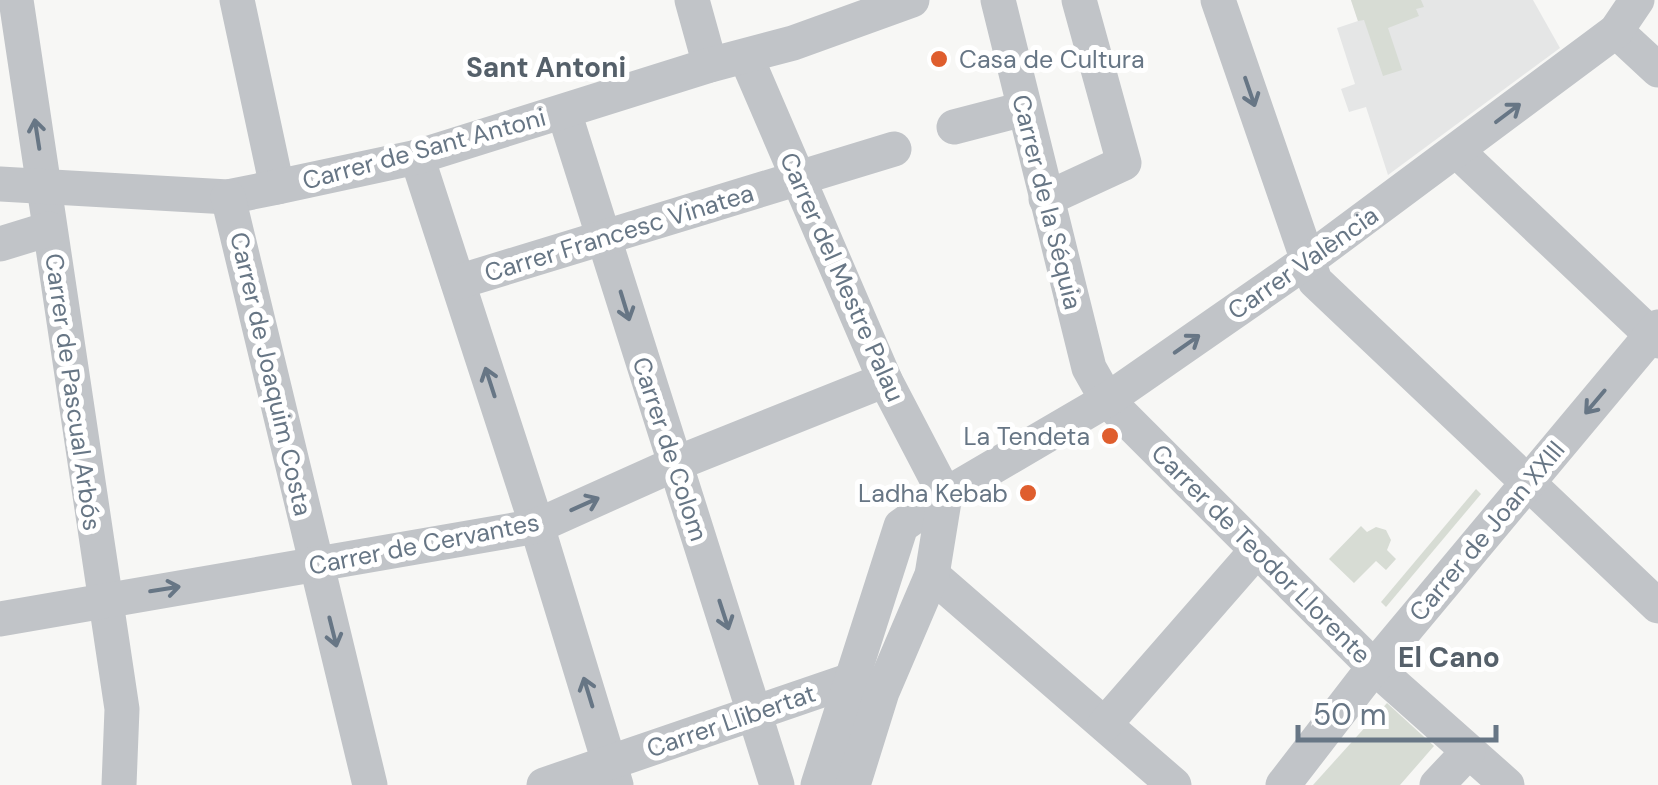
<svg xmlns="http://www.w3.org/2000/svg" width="1658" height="785" font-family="'DM Sans',sans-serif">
<rect width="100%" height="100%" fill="#f7f7f5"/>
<path fill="#e5e6e6" d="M1351,0h182l27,48 -172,127 -22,-68 -17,5 -8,-23 14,-5 -18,-56 21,-7z"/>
<g fill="#d7dcd4">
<path d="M1351,0h70l3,7 -8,2 3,7 -31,12 14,42 -19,6 -19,-56 -6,1z"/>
<path d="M1476,489l5,5 -95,113 -5,-5z"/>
<path d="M1361,526l6,6 9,-5 10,3 5,10 -4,10 9,9 -10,11 -10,-9 -22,22 -25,-24z"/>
<path d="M1387,703l47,43 -34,39h-87z"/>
</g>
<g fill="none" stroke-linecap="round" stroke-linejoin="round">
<g stroke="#c1c4c8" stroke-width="35">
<path d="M16,0l106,709 -3,76"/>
<path d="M237,0l40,187"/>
<path d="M692,0l18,65"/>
<path d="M998,0l91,368 18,32 267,267 133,118"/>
<path d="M1218,0l97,281 343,325"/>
<path d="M1616,31l42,39"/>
<path d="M746,57l139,323 60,115"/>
<path d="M564,112l213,673"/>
<path d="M954,127l69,-18"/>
<path d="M1457,151l201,190"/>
<path d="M417,157l120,369 79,259"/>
<path d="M0,184l228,13 49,-10 140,-30 293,-92 83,-22 119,-43"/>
<path d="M228,197l142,588"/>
<path d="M1046,199l78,-36 -45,-163"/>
<path d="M0,244l49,-15"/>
<path d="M458,282l436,-133"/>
<path d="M932,575l242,210"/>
<path d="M0,619l537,-93 138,-62 210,-84"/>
<path d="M1105,724l152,-174"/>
<path d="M544,785l307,-105"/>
<path d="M818,785l83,-259 44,-31 162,-95 200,-139 309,-230 21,-31"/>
<path d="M853,785l29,-93 50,-117 13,-80"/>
<path d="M1283,785l91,-118 284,-340"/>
<path d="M1437,785l31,-33"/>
</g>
</g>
<defs><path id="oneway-shaft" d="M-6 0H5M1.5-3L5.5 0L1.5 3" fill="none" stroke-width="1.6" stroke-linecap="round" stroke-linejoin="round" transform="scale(2.5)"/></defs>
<g stroke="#677685">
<use href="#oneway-shaft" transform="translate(1250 92) rotate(71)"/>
<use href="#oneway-shaft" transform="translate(1508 113) rotate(-37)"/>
<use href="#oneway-shaft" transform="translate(37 134) rotate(-99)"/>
<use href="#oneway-shaft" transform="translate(625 306) rotate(73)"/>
<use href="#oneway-shaft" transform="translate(1187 344) rotate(-35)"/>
<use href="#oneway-shaft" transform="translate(490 382) rotate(-108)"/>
<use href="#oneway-shaft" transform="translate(1595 402) rotate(130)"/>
<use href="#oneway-shaft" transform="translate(585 504) rotate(-24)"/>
<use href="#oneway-shaft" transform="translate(165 589) rotate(-9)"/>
<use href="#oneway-shaft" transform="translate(724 615) rotate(72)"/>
<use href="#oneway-shaft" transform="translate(333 632) rotate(76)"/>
<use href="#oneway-shaft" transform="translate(588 692) rotate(-107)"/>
</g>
<g fill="#df5e2e" stroke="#fff" stroke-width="4">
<circle cx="939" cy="59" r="10"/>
<circle cx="1110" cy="436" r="10"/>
<circle cx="1028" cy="493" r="10"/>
</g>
<g text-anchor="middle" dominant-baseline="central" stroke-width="10" stroke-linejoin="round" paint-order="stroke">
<g font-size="25" fill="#677685" stroke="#fff" text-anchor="end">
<text x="959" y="59" text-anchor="start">Casa de Cultura</text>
<text x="1090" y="436">La Tendeta</text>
<text x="1008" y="493">Ladha Kebab</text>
</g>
<g font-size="25" fill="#677685" stroke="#fff">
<text transform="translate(424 149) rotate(-15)">Carrer de Sant Antoni</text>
<text transform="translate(1047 202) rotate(76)">Carrer de la Séquia</text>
<text transform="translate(619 233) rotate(-17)">Carrer Francesc Vinatea</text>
<text transform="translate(1303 263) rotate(-35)">Carrer València</text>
<text transform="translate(842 277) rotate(66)">Carrer del Mestre Palau</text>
<text transform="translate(271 374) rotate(77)">Carrer de Joaquim Costa</text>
<text transform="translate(73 392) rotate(82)">Carrer de Pascual Arbós</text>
<text transform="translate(670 449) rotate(72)">Carrer de Colom</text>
<text transform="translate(1487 531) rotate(-50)">Carrer de Joan XXIII</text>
<text transform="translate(424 544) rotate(-11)">Carrer de Cervantes</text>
<text transform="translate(1261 554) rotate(45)">Carrer de Teodor Llorente</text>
<text transform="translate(731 721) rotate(-19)">Carrer Llibertat</text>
</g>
<g font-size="28" font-weight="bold" fill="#55606a" stroke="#fff">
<text x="546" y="67">Sant Antoni</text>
<text x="1449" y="657">El Cano</text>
</g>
</g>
<path d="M1298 725v15h198v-15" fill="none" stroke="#677685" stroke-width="5"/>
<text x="1313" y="725" font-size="30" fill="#677685" stroke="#ffffff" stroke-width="8" paint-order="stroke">50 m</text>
</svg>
